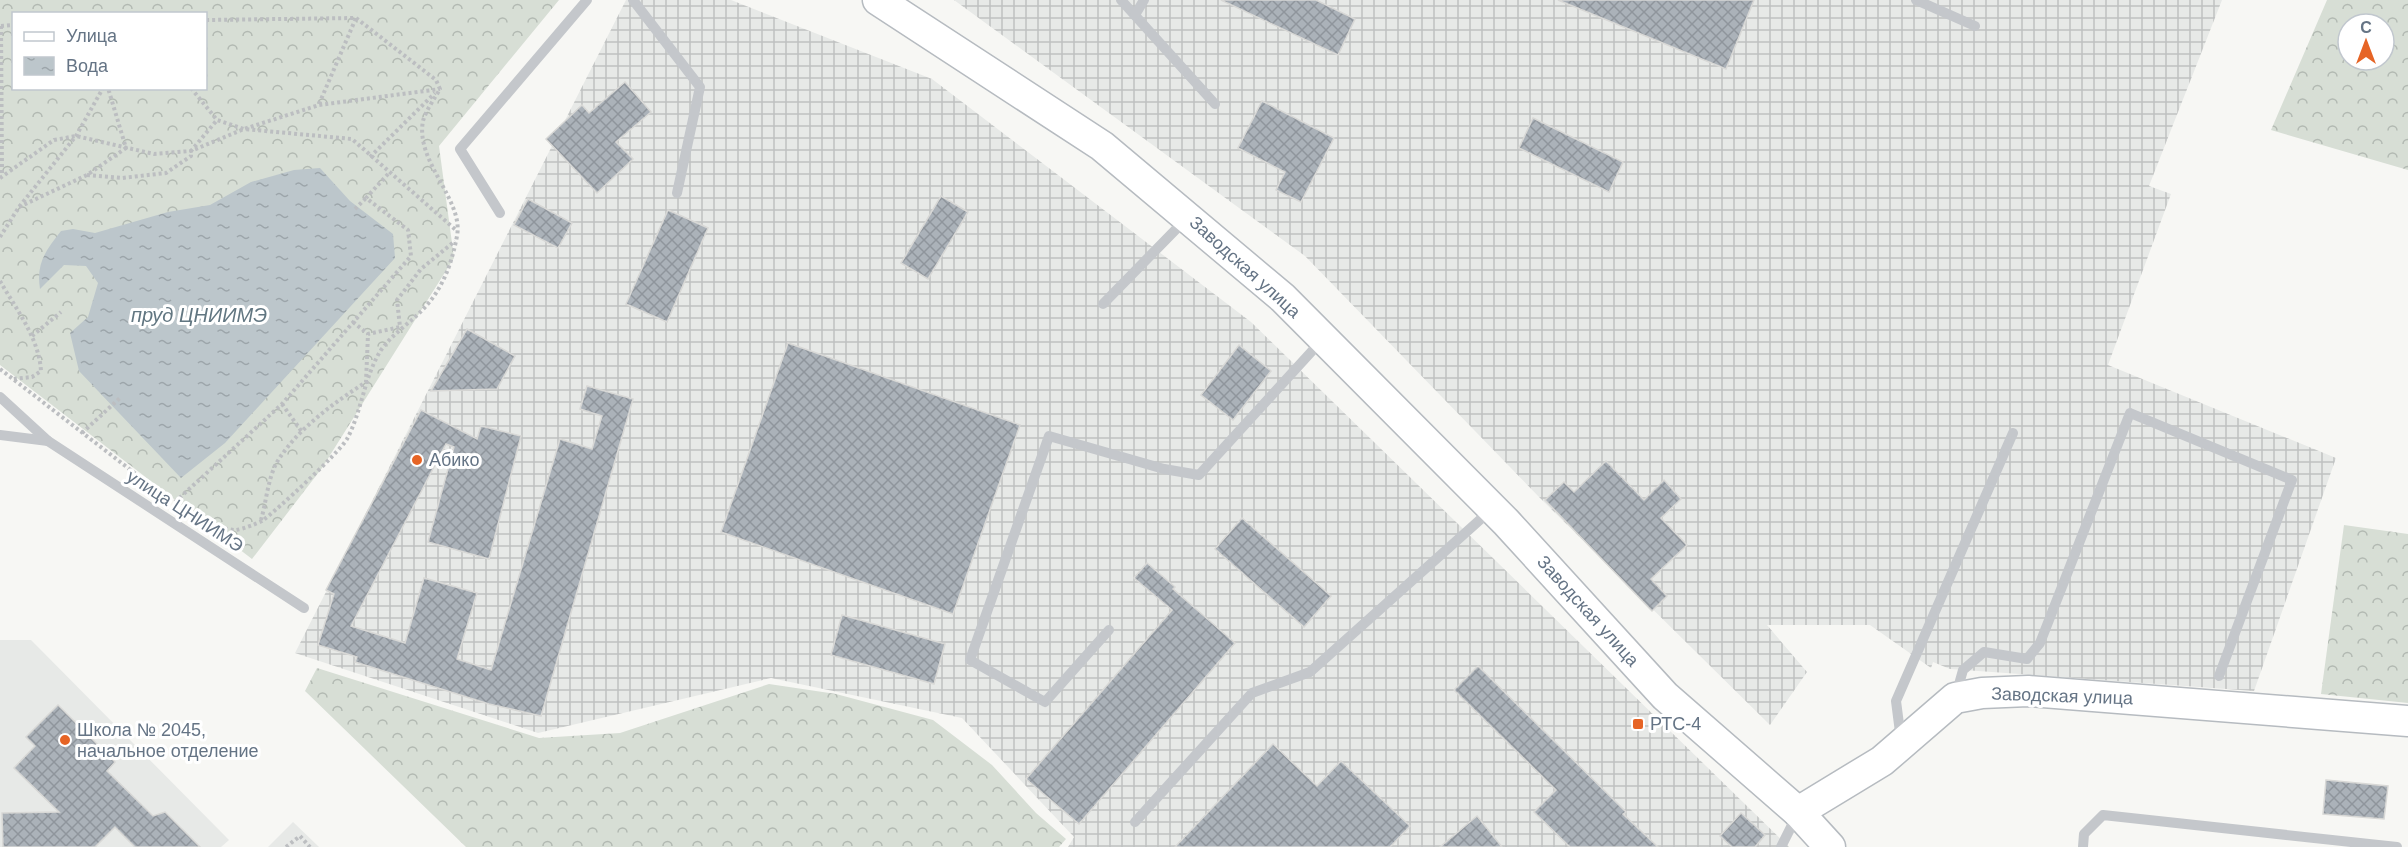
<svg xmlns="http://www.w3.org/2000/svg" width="2408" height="847" font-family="Helvetica,sans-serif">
<defs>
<pattern id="industrial-grid" width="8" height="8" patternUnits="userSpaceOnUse" patternTransform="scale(1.5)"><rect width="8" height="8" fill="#e7e9e7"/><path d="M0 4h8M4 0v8" fill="none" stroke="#bfc1c1"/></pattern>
<pattern id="forest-crowns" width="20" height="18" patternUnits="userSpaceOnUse" patternTransform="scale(1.5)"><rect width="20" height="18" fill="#d7ded5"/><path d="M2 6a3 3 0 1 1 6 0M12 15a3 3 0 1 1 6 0" fill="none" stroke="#b2b9b2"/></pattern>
<pattern id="water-ripples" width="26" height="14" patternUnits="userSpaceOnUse" patternTransform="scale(1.5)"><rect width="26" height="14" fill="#bcc6cb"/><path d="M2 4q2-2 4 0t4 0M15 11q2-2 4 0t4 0" fill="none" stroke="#9ca5aa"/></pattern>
<pattern id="building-cross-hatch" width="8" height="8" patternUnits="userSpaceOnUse" patternTransform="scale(1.5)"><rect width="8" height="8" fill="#abb2b9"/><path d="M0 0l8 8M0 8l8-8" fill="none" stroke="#8f959c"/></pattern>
</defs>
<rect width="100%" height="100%" fill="#f7f7f4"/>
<g fill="#e7e9e7">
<path d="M0,640h31l198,200 -8,7h-221z"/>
<path d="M293,822l26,25h-51z"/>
</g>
<g fill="url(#industrial-grid)">
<path d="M626,0h105l201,79 319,243 538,525h-721l6,-10 -112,-119 -191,-40 -233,55 -243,-80z"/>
<path d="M954,0h1268l-73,186 22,8 -63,171 228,93 -82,233 -304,-22 -17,-7 -2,6 -61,-43h-103l40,47 -37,53 -230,-227 -235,-242z"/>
</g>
<g fill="url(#forest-crowns)" fill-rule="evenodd">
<path d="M0,0h559l-120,146 15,112 -132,210 -70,91 -252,-194zM14,14h192v74h-192z"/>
<path d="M2327,0h81v170l-137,-40zM2348,24h36v36h-36z"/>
<path d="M2344,525l64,9v169l-87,-9z"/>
<path d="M317,668l222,70 81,-5 149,-49 67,10 97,26 59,45 44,48 30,26 -7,8h-593l-161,-156z"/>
</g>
<path fill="url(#water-ripples)" d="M320,168l30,33 43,33 2,24 -170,185 -44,35 -102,-107 -9,-38 18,-16 10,-34 -12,-17 -22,-1 -24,24c-4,-25 5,-38 21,-58l12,-2 22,4 73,-21 42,-7 41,-23 43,-12z"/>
<g fill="url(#building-cross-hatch)" stroke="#d8d8d6" stroke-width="1.5">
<path d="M1221,0h95l39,19 -17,36z"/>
<path d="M1558,0h196l-28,69z"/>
<path d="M625,82l26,30 -35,30 17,17 -36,34 -51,-54 36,-34 7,8z"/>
<path d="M1262,101l72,37 -33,64 -25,-12 9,-18 -47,-24z"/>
<path d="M1533,118l90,44 -14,30 -90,-44z"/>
<path d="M941,196l27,16 -40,67 -27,-16z"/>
<path d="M528,199l44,24 -14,25 -44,-23z"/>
<path d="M668,210l40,18 -41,94 -41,-18z"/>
<path d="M467,329l48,27 -18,33 -66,2z"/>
<path d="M788,343l232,82 -67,189 -232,-82z"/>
<path d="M1239,345l32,26 -38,49 -32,-25z"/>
<path d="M587,386l46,13 -92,317 -52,-12 -134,-42 2,-5 -39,-12 16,-51 -8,-4 95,-180 56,29 4,-13 40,10 -32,123 -61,-17 26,-95 -8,-3 -95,182 54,17 19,-65 53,15 -20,66 34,11 69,-231 32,10 10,-33 -22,-7z"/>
<path d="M1606,461l38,39 20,-20 17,19 -20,19 26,27 -36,34 16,17 -15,15 -107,-111 19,-18 10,10z"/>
<path d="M1242,518l89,78 -27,31 -89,-78z"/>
<path d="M1147,563l28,24 -2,2 62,54 -156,181 -53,-45 146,-169 -38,-32z"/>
<path d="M842,615l103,29 -11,40 -103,-29z"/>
<path d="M1478,666l148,146 -3,2 35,33h-88l-36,-35 22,-22 -102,-100z"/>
<path d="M58,705l57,57 -8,9 46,45 12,-4 35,35h-65l-20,-20 -20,20h-92l-1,-34 57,-1 -45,-44 21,-22 -9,-9z"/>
<path d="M1273,744l44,42 24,-25 69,65 -20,21h-215z"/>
<path d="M2326,780l62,6 -4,33 -61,-5z"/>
<path d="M1741,813l24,22 -10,12h-23l-12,-11z"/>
<path d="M1477,816l25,31h-62z"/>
</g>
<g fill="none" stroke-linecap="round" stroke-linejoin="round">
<defs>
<g id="secondary">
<path d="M878,0l224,146 181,152 223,224 159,174 133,116 84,-51 73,-63 27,-5 46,-2 380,30"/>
<path d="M1798,812l32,35"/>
</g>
</defs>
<use href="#secondary" stroke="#b6bbc0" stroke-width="33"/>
<g stroke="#bcbec1" stroke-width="4" stroke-dasharray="3 3" stroke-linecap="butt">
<path d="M1,26l1,147"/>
<path d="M1,26l13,-1"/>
<path d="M191,88l26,32 27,9 108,10 105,92"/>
<path d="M319,104l37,-86"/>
<path d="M370,157l65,-64"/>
<path d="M87,175l35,3 44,-5 25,-17v-5l26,-31"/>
<path d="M0,178l54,-38 22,-4 78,18 37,-3 53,-22 75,-24 121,-16"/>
<path d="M19,207l68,-32 39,-27 -18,-60"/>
<path d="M355,209l11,-11"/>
<path d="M0,237l19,-30 57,-71 27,-48"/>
<path d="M0,281c16,28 39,57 41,90l-9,6 -19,2"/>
<path d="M353,322l15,12"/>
<path d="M32,336l29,-24"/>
<path d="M0,369l159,123"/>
<path d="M282,404l20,28"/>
<path d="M82,433l39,-36"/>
<path d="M175,502l107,-98 129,-148 -3,-26 -42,-32 23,-25"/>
<path d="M197,517c12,5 26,13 39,13 7,-1 20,-6 26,-9 14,-10 77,-68 85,-82 15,-28 17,-62 34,-89 13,-18 31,-28 45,-44 18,-20 26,-44 31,-70 7,-36 -42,-74 -34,-115 3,-11 12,-23 17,-32l-4,-9 -80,-62 -150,2"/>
<path d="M261,520c5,-17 7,-42 16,-58 21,-34 57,-59 89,-80l2,-48 32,-7 -3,-27 24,-31 34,-28"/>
<path d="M286,847l14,-11 10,11"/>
</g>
<g stroke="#c4c7cb" stroke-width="10">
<path d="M633,0l67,87 -23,106"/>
<path d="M1121,0l94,104"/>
<path d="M1916,0l59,26"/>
<path d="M1135,15l9,-15"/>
<path d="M500,213l-40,-64 127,-149"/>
<path d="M1103,304l84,-86"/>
<path d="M0,397l48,44 256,167"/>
<path d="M0,435l48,6"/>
<path d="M1109,630l-64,72 -75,-42 79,-224 115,33 35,6 124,-136"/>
<path d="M1956,695l7,-25 21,-18 43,7 13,-16 90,-230 162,67 -73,196"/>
<path d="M1901,740l-5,-39 117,-268"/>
<path d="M1135,822l117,-129 58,-21 182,-163"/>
<path d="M1781,847l16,-32"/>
<path d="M2083,847l1,-13 19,-19 294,32"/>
</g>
<use href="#secondary" stroke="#fff" stroke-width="30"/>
</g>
<g fill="#e66425" stroke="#fff" stroke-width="2">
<circle cx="417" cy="460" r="6"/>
<rect x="1632" y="718" width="12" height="12" rx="3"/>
<circle cx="65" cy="740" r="6"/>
</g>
<g text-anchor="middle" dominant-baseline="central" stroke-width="6" stroke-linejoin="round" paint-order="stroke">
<g font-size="18" fill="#657485" stroke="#fff">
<text transform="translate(1245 267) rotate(42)">Заводская улица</text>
<text transform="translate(185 511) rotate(33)">улица ЦНИИМЭ</text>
<text transform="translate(1588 611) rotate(48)">Заводская улица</text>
<text transform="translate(2062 696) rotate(2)">Заводская улица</text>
</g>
<g font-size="18" fill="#657485" stroke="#fff" text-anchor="start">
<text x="429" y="460">Абико</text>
<text x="1650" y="724">РТС-4</text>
<text x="77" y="730">Школа № 2045,<tspan x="77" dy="21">начальное отделение</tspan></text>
</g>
<g font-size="20" font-style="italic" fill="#617681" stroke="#fff">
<text x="199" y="315">пруд ЦНИИМЭ</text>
</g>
</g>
<rect x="12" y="12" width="195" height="78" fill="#ffffff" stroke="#c1c7ce" stroke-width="1.5"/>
<rect x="24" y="32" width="30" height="9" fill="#ffffff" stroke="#c1c7ce" stroke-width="1.5"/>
<text x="66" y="42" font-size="18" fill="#657485">Улица</text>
<rect x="24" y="57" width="30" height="18" fill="url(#water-ripples)" stroke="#c1c7ce" stroke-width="1.5"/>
<text x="66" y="72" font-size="18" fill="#657485">Вода</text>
<g transform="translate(2366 42)"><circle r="28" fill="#ffffff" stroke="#c1c7ce" stroke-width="1.5"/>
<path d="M0-4.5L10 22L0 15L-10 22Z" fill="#e66425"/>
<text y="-9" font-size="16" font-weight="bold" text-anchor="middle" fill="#657485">С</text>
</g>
</svg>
